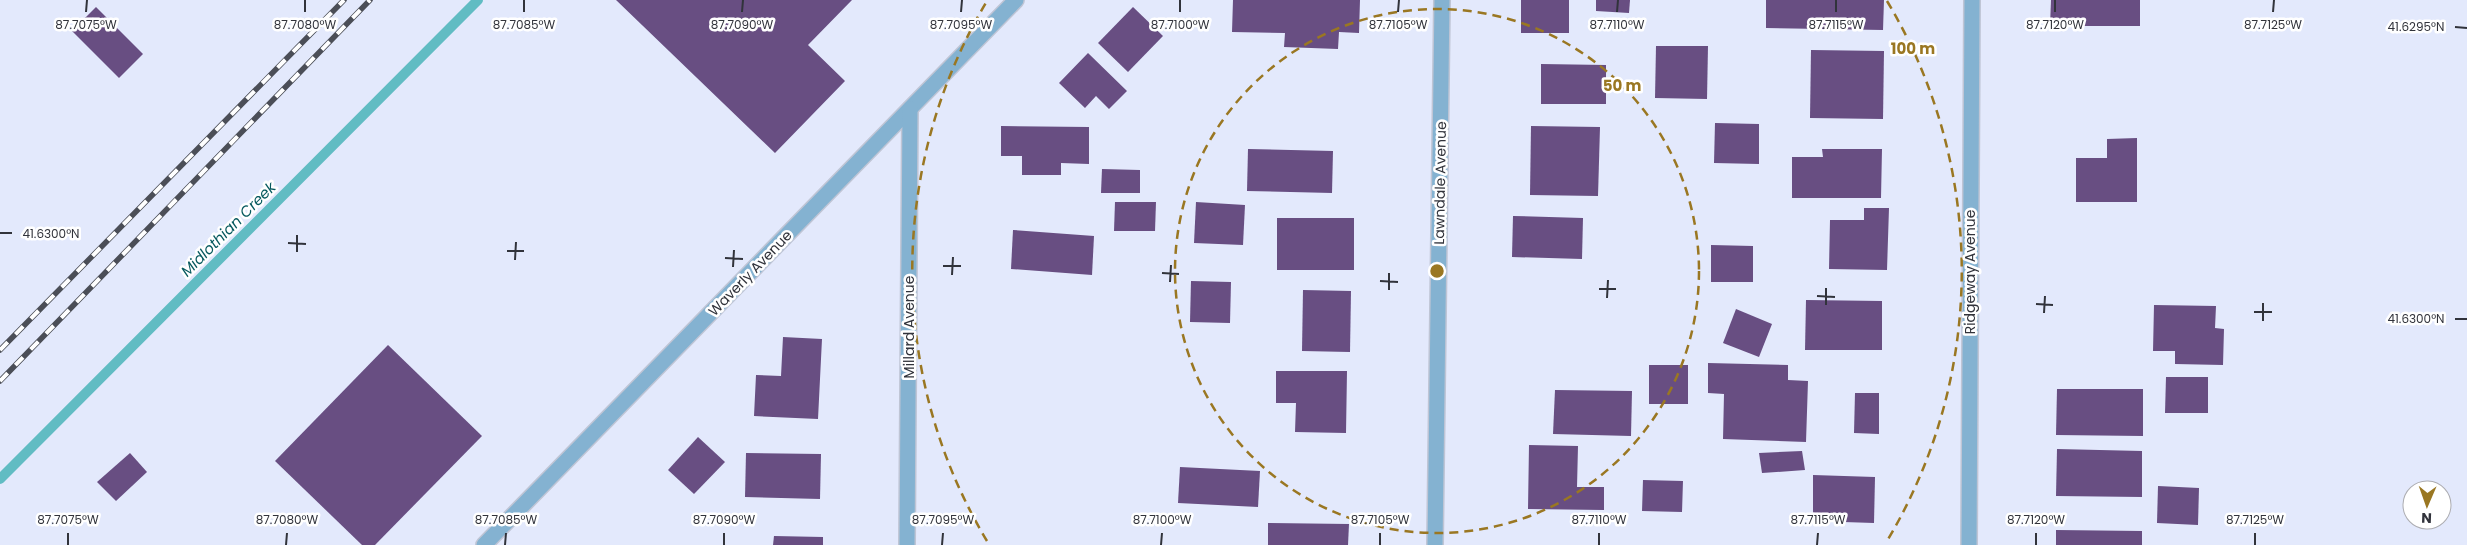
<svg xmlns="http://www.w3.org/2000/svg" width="2467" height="545" font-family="Poppins,sans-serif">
<rect width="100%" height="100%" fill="#e3e9fc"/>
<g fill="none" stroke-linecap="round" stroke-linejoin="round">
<path stroke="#61bcc3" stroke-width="10" d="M0,479l478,-479"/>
</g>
<g fill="#684e82">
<path d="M616,0h236l-44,45 37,36 -70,72z"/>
<path d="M1233,0h127l-1,33 -20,-1 -1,17 -54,-2 1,-14 -53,-1z"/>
<rect x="1521" y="0" width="48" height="33"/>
<path d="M1596,0h34l-1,13 -33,-2z"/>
<path d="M1766,0h118l-1,30 -117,-2z"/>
<path d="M2051,0h89v26h-90z"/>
<path d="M96,7l47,47 -24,24 -47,-47z"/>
<path d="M1133,7l30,29 -35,36 -30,-29z"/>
<path d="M1656,46h52l-1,53 -52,-1z"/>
<path d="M1811,50l73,1 -1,68 -73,-1z"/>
<path d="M1088,53l39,38 -18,18 -13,-13 -11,12 -26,-25z"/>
<path d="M1541,64l65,1v39h-65z"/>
<path d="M1715,123l44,1v40l-45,-1z"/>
<path d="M1001,126l88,1v37l-28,-1v12h-39v-19h-21z"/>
<path d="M1531,126l69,1 -2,69 -68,-1z"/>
<path d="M2137,138v64h-61v-44h31v-19z"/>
<path d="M1248,149l85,2 -1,42 -85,-2z"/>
<path d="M1822,149h60l-1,49h-89v-41h31z"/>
<path d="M1102,169l38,1v23h-39z"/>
<path d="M1115,202h41l-1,29h-41z"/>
<path d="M1196,202l49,3 -2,40 -49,-2z"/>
<path d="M1864,208h25l-2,62 -58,-1 1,-49h34z"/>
<path d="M1513,216l70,2 -1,41 -70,-2z"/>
<rect x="1277" y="218" width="77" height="52"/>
<path d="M1013,230l81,6 -2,39 -81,-6z"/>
<path d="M1711,245l42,1v36h-42z"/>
<path d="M1191,281l40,1 -1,41 -40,-1z"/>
<path d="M1303,290l48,1 -1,61 -48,-1z"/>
<path d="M1806,300l76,1v49h-77z"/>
<path d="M2154,305l62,1 -1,22 9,1 -1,36 -48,-1v-13h-22z"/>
<path d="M1736,309l36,15 -13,33 -36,-14z"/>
<path d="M783,337l39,2 -4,80 -64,-3 2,-41 25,1z"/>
<path d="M388,345l94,91 -107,109h-13l-87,-84z"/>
<path d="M1708,363l80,2v15l20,1 -2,61 -83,-3 1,-45 -16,-1z"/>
<rect x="1649" y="365" width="39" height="39"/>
<path d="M1276,371h71l-1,62 -51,-1 1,-29h-20z"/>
<path d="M2166,377h42v36h-43z"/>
<path d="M2057,389h86v47l-87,-1z"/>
<path d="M1555,390l77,1 -1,45 -78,-2z"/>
<path d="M1855,393h24v41l-25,-1z"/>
<path d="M698,437l27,25 -31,32 -26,-24z"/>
<path d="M1529,445l49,1 -1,41h27v23l-76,-1z"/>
<path d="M2057,449l85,2v46l-86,-1z"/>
<path d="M1802,451l3,19 -43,3 -3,-20z"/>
<path d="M130,453l17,19 -31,29 -19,-19z"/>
<path d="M746,453l75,1 -1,45 -75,-2z"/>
<path d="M1180,467l80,4 -2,36 -80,-4z"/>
<path d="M1813,475l62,2 -1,46 -61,-2z"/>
<path d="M1643,480l40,1 -1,31 -40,-1z"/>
<path d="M2158,486l41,2 -1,37 -41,-2z"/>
<path d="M1268,523l81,1 -1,21h-80z"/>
<path d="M2056,530l86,1v14h-86z"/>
<path d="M774,536l49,1v8h-50z"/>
</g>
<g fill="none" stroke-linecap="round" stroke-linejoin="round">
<defs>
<g id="street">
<path d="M484,545l532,-545"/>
<path d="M907,545l3,-436"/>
<path d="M1435,545l7,-545"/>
<path d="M1969,545l3,-545"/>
</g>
</defs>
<use href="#street" stroke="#bfc5d5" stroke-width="18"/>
<use href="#street" stroke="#84b2d1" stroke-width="15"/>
<defs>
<g id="rail">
<path d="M0,350l344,-350"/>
<path d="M0,381l370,-381"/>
</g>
</defs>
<use href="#rail" stroke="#4b4e57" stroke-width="5.5"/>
<use href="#rail" stroke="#fff" stroke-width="4" stroke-dasharray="11" stroke-linecap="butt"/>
</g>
<path fill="none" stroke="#31333b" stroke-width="2" d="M86,12l1,-12M305,12v-12M524,12v-12M742,12l1,-12M961,12l1,-12M1180,12v-12M1398,12l1,-12M1617,12l1,-12M1836,12v-12M2055,12v-12M2273,12l1,-12M2455,27l12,1M0,233h12M288,243l18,1M507,251h17M297,252v-17M725,258l18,1M515,260l1,-18M943,266h18M733,267l1,-17M1162,273l17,1M952,275l1,-18M1380,281l18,1M1170,282l1,-17M1599,289h17M1389,290v-17M1817,296l18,1M1607,298l1,-18M2036,304l17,1M1826,305v-17M2254,312h18M2044,313l1,-17M2455,319h12M2263,321v-18M68,545v-12M286,545l1,-12M505,545l1,-12M724,545v-12M942,545l1,-12M1161,545l1,-12M1380,545v-12M1599,545v-12M1817,545l1,-12M2036,545v-12M2255,545v-12"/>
<g fill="none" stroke="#9a7722" stroke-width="2.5" stroke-dasharray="9 6">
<circle cx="1437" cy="271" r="262"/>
<path d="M987 541A525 525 0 0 1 987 1M1887 1A525 525 0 0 1 1887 541"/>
</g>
<g text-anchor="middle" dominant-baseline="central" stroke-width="5" stroke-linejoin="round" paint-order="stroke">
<g font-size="14" fill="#31333b" stroke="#fff">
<text transform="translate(1440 183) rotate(-89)">Lawndale Avenue</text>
<text transform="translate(1970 272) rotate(-90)">Ridgeway Avenue</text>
<text transform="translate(750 273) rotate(-46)">Waverly Avenue</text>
<text transform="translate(909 327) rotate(-90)">Millard Avenue</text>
</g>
<g font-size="15" font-style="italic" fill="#075a5f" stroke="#fff">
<text transform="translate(228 229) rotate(-45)">Midlothian Creek</text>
</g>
</g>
<g font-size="12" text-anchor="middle" fill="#31333b" stroke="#fff" stroke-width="5" stroke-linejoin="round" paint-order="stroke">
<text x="86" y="29">87.7075°W</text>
<text x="305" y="29">87.7080°W</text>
<text x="524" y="29">87.7085°W</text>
<text x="742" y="29">87.7090°W</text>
<text x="961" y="29">87.7095°W</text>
<text x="1180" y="29">87.7100°W</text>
<text x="1398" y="29">87.7105°W</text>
<text x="1617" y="29">87.7110°W</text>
<text x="1836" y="29">87.7115°W</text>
<text x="2055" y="29">87.7120°W</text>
<text x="2273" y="29">87.7125°W</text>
<text x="2416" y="31">41.6295°N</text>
<text x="51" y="238">41.6300°N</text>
<text x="2416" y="323">41.6300°N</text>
<text x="68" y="524">87.7075°W</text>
<text x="287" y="524">87.7080°W</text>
<text x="506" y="524">87.7085°W</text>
<text x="724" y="524">87.7090°W</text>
<text x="943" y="524">87.7095°W</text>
<text x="1162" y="524">87.7100°W</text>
<text x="1380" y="524">87.7105°W</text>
<text x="1599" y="524">87.7110°W</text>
<text x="1818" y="524">87.7115°W</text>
<text x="2036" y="524">87.7120°W</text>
<text x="2255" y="524">87.7125°W</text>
</g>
<circle cx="1437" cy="271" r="8" fill="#9a7722" stroke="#fff" stroke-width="2.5"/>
<g font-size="15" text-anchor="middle" font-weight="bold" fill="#9a7722" stroke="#fff" stroke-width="5" stroke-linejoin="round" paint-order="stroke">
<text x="1913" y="54">100 m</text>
<text x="1622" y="91">50 m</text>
</g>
<g transform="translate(2427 505) rotate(182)"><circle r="24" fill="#ffffff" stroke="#adadb1"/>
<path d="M0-4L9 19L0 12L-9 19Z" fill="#9a7722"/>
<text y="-8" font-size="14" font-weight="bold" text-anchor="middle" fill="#31333b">N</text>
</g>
</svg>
